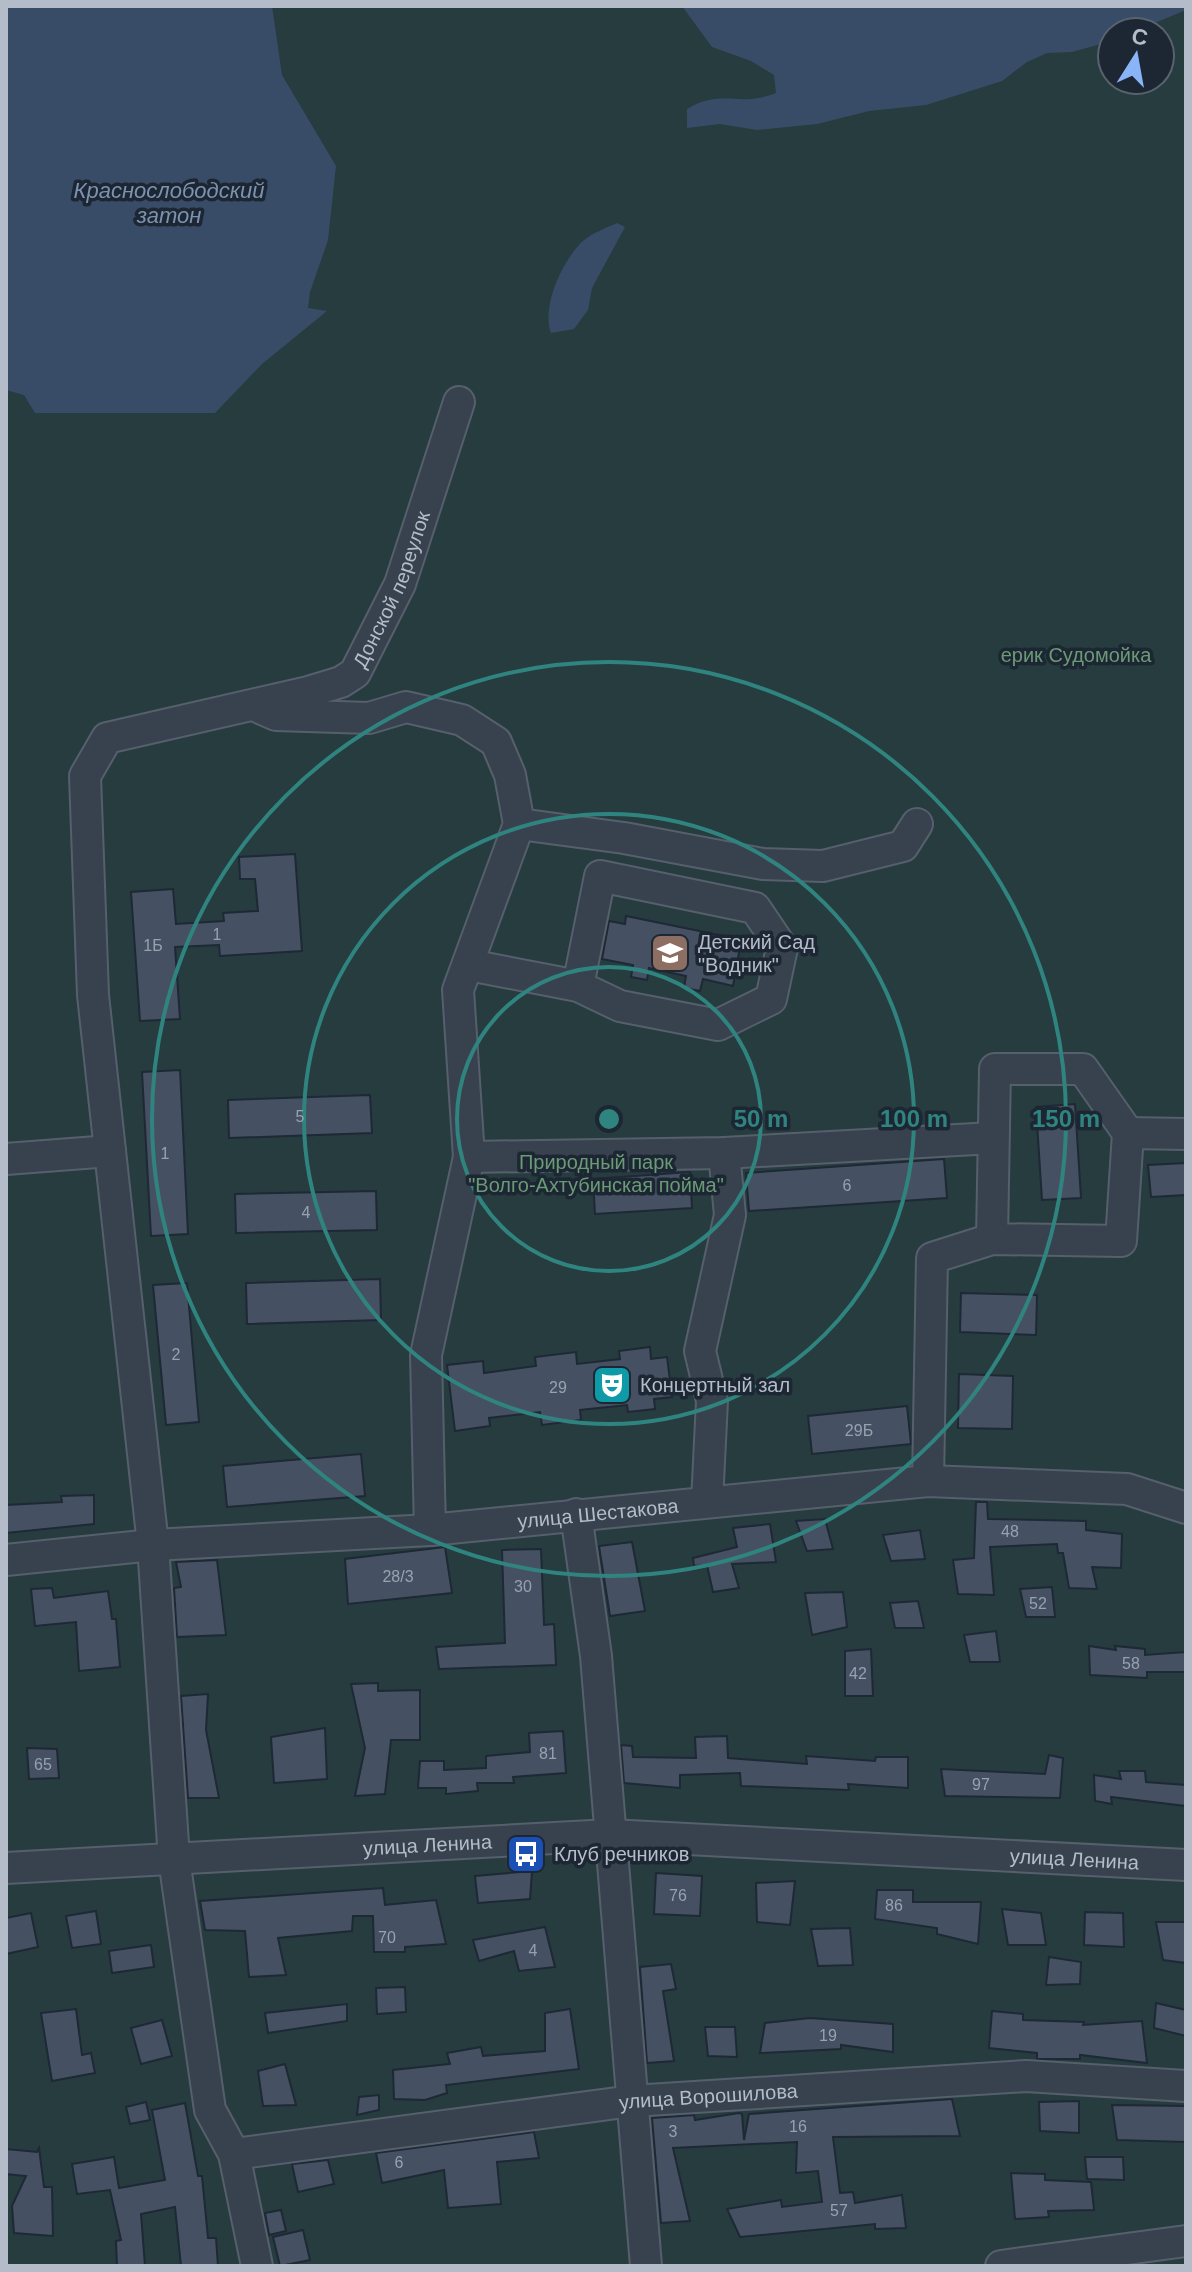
<svg xmlns="http://www.w3.org/2000/svg" width="1192" height="2272" font-family="Arial,sans-serif">
<rect width="100%" height="100%" fill="#242f3e"/>
<path fill="#263c3f" fill-rule="evenodd" d="M6,6h1180v2260h-1180zM1112,32h48v48h-48z"/>
<g fill="#394c67">
<path d="M6,6h266l10,69 54,91 -8,74 -18,52 -2,16 19,3 -65,53 -47,49h-180l-11,-18 -18,-5z"/>
<path d="M682,6h504v4l-53,22h-21v9l-40,11 -25,1 -20,9 -25,19 -76,24 -57,6 -52,13 -60,6 -37,-6 -33,4v-19c35,-21 52,-1 89,-16l-2,-18 -23,-14 -39,-14z"/>
<path d="M617,223l8,4 -33,61 -4,22 -14,19 -23,4c-10,-26 12,-74 32,-92 9,-8 23,-13 34,-18z"/>
</g>
<g fill="#455162" stroke="#1f2835" stroke-width="2">
<path d="M295,854l7,97 -82,5 -1,-11 -44,2 5,72 -40,2 -9,-129 42,-3 3,35 48,-3 -1,-8 35,-2 -3,-32h-15l-1,-22z"/>
<path d="M626,916l98,20 -1,7 17,4 -7,39 -30,-7 -3,12 -16,-3 2,-12 -37,-8 -2,12 -16,-3 2,-12 -31,-6 7,-38 16,3z"/>
<path d="M180,1070l8,164 -37,2 -9,-164z"/>
<path d="M370,1095l2,38 -143,5 -1,-38z"/>
<path d="M1075,1104l6,94 -39,2 -6,-93z"/>
<path d="M944,1159l3,39 -198,13 -3,-38z"/>
<path d="M1186,1163v32l-35,2 -3,-32z"/>
<path d="M690,1172l2,36 -97,6 -2,-35z"/>
<path d="M376,1191l1,39 -141,3 -1,-39z"/>
<path d="M380,1279l1,41 -134,4 -1,-41z"/>
<path d="M187,1283l12,139 -33,3 -13,-140z"/>
<path d="M961,1293l76,2 -1,40 -76,-3z"/>
<path d="M650,1347l1,12 16,-2 5,40 -18,2 1,10 -27,3 -1,-7 -47,5 1,10 -39,5 -2,-13 -51,6 1,8 -35,5 -8,-66 36,-4 1,12 52,-7 -1,-9 41,-5 1,12 43,-5 -1,-8z"/>
<path d="M959,1374l54,2 -1,53 -54,-1z"/>
<path d="M907,1406l4,38 -99,10 -4,-38z"/>
<path d="M361,1454l4,42 -138,11 -4,-41z"/>
<path d="M94,1495v29l-88,9v-28l56,-3 -1,-6z"/>
<path d="M976,1502h11l1,17 98,2v9l36,4 -1,34 -29,-1 5,22 -28,-1 -6,-35h-5l-1,-9 -67,3 4,48 -36,-1 -5,-34 21,-2z"/>
<path d="M825,1519l8,30 -26,2 -11,-30z"/>
<path d="M770,1524l6,38 -44,2 7,24 -26,4 -6,-27 -13,1 -1,-8 44,-11 -4,-19z"/>
<path d="M920,1530l5,29 -34,2 -8,-26z"/>
<path d="M632,1542l13,69 -35,5 -11,-70z"/>
<path d="M445,1547l7,46 -104,11 -3,-45z"/>
<path d="M541,1549l3,76 10,-1 2,41 -117,4 -3,-22 69,-4 -3,-93z"/>
<path d="M217,1560l9,75 -49,2 -3,-49 7,-1 -5,-25z"/>
<path d="M1052,1587l3,30h-29l-6,-28z"/>
<path d="M52,1588l2,10 54,-7 4,28h4l4,48 -41,4 -3,-49 -41,4 -4,-37z"/>
<path d="M843,1592l4,35 -35,8 -7,-42z"/>
<path d="M918,1601l6,27h-29l-5,-25z"/>
<path d="M996,1631l4,31h-30l-6,-27z"/>
<path d="M1089,1646l27,4 -1,-4 30,3v6l41,-3v20h-39v6l-57,-3z"/>
<path d="M871,1649l2,47h-28v-45z"/>
<path d="M378,1683v8l42,-1v50h-29l-6,54 -30,2 10,-48 -14,-64z"/>
<path d="M208,1694l-2,36 13,68h-31l-7,-102z"/>
<path d="M325,1728l2,51 -53,4 -3,-46z"/>
<path d="M563,1731l3,42 -53,4 1,6h-37l1,8 -32,3v-6h-28l2,-27h24v9l42,-2v-12l44,-4 -1,-19z"/>
<path d="M727,1736l1,22 79,6 -1,-8 69,5 1,-4h32v31l-60,-4 1,6 -108,-4 -1,-13 -60,2v13l-56,-5 -3,-38 11,1 1,11 63,1 -1,-21z"/>
<path d="M27,1748l30,1 2,29 -30,1z"/>
<path d="M1049,1755l14,3 -3,40 -115,-2 -4,-27 104,5z"/>
<path d="M1119,1771h26l1,11 40,3v21l-75,-9 1,7 -17,-3 -1,-26 27,4z"/>
<path d="M532,1871l-2,28 -52,4 -3,-27z"/>
<path d="M656,1873l46,3 -2,40 -46,-2z"/>
<path d="M795,1881l-5,44 -33,-3 -1,-39z"/>
<path d="M383,1888l2,17 51,-5 10,44 -41,3v5h-31l-1,-36h-20l-1,15 -74,7 8,37 -37,2 -4,-46 -40,-1 -5,-29z"/>
<path d="M877,1890h36v12h68l-3,42 -41,-10v-6l-62,-9z"/>
<path d="M1002,1909l39,4 5,32h-38z"/>
<path d="M96,1911l5,33 -29,4 -6,-32z"/>
<path d="M1085,1912l38,1 1,34 -40,-2z"/>
<path d="M31,1913l7,34 -32,7v-36z"/>
<path d="M1156,1922h30v41l-23,-3z"/>
<path d="M545,1927l10,40 -36,4 -5,-20 -35,10 -6,-21z"/>
<path d="M850,1928l3,37 -35,1 -7,-37z"/>
<path d="M151,1945l3,22 -42,6 -3,-22z"/>
<path d="M1049,1957l32,5 -1,22 -34,1z"/>
<path d="M671,1964l5,25 -13,2 11,70 -27,2 -7,-96z"/>
<path d="M405,1987l1,25 -29,2 -1,-26z"/>
<path d="M1156,2003l30,7v26l-32,-8z"/>
<path d="M347,2004v17l-79,12 -3,-20z"/>
<path d="M76,2009l6,46 9,-2 4,20 -43,8 -11,-68z"/>
<path d="M570,2009l9,60 -133,16 1,8 -22,7 -31,-1 -1,-29 57,-6 -3,-11 34,-6 2,9 62,-5v-38z"/>
<path d="M992,2011l31,3v6l61,2 -1,3 59,-4 5,42 -67,-8v4h-43v-6l-48,-5z"/>
<path d="M810,2018l83,6v28l-52,-7v4l-81,4 5,-30z"/>
<path d="M162,2020l10,36 -31,8 -10,-36z"/>
<path d="M705,2027h30l2,30 -29,-1z"/>
<path d="M285,2064l11,41 -33,1 -5,-35z"/>
<path d="M379,2095v15l-22,5 2,-18z"/>
<path d="M952,2099l8,37 -127,1 7,56 13,-1 2,11 47,-8 4,33 -31,1v-5l-135,13 -13,-28 54,-9 1,7 40,-5 -4,-31 -22,2 1,-31 -124,6 17,73 -29,2 -9,-105 42,-3 1,5 44,-7 3,1 2,26 5,-26z"/>
<path d="M1079,2101v32l-39,-2 -1,-29z"/>
<path d="M146,2102l4,18 -20,4 -4,-17z"/>
<path d="M185,2103l13,73h4l6,62h8l2,28h-37l-6,-59 -34,7 4,52h-28l-1,-25 5,-1 -11,-50 -33,4 -5,-30 42,-7 5,31 46,-8 -13,-70z"/>
<path d="M1112,2105l74,1v36l-69,-2z"/>
<path d="M534,2132l5,26 -42,4 4,42 -53,4 -4,-38 -62,13 -6,-30z"/>
<path d="M39,2148l5,39h8l1,49 -39,-3 -2,-27 14,-30 -20,-2v-25l31,3z"/>
<path d="M1085,2157h38l1,23 -37,-1z"/>
<path d="M328,2160l6,24 -36,8 -6,-28z"/>
<path d="M1011,2173l34,1v6l46,2 3,28 -46,1 1,6 -34,2z"/>
<path d="M281,2210l5,21 -17,4 -4,-22z"/>
<path d="M303,2230l7,30 -30,6 -7,-29z"/>
</g>
<g fill="none" stroke-linecap="round" stroke-linejoin="round">
<defs>
<g id="minor">
<path d="M260,708l16,7 93,3 37,-11 56,13 34,22 14,33 9,49 -61,166 11,167 -43,198 4,175"/>
<path d="M519,824l105,14 139,26 60,2 80,-20 14,-22"/>
<path d="M469,965l109,21 22,-110 155,32 27,40 -11,51 -53,26 -98,-19 -42,-20"/>
<path d="M1128,1133l58,1"/>
<path d="M469,1157l255,-4 269,-15"/>
<path d="M6,1159l104,-8"/>
<path d="M928,1481l4,-223 60,-19 3,-170h88l45,64 -7,108 -129,-2"/>
<path d="M707,1502l5,-101 -12,-50 30,-136 -6,-62"/>
<path d="M576,1514l20,142 50,610"/>
<path id="s1" d="M6,1560l147,-15 277,-15 498,-49 199,8 59,19"/>
<path id="s2" d="M6,1868l604,-33 576,30"/>
<path id="s3" d="M234,2154l398,-53 394,-25 160,10"/>
<path id="s4" d="M257,2266l-23,-112 -24,-44 -36,-251 -21,-314 -60,-550 -8,-219 22,-38 201,-46 33,-10 14,-9 45,-89 59,-182"/>
<path d="M1001,2266l185,-25"/>
</g>
</defs>
<use href="#minor" stroke="#565f6c" stroke-width="34"/>
<use href="#minor" stroke="#38414e" stroke-width="30"/>
</g>
<g fill="none" stroke="#308480" stroke-width="4">
<circle cx="609" cy="1119" r="152"/>
<circle cx="609" cy="1119" r="305"/>
<circle cx="609" cy="1119" r="457"/>
</g>
<defs>
<symbol id="school-square" viewBox="-11 -11 22 22"><rect x="-9" y="-9" width="18" height="18" rx="4" fill="#8d6e63" stroke="#1d2633"/><path d="M0-5L7-2L0 1L-7-2ZM-4 1L0 2.5L4 1V4Q0 6-4 4Z" fill="#fff"/></symbol>
<symbol id="theatre-square" viewBox="-11 -11 22 22"><rect x="-9" y="-9" width="18" height="18" rx="4" fill="#0f9aa8" stroke="#1d2633"/><path d="M-5-5.5Q0-4 5-5.5V0Q5 5 0 6Q-5 5-5 0ZM-3.3-2.5H-1v1.5H-3.3ZM1-2.5H3.3v1.5H1ZM-2.8 1Q0 5.5 2.8 1Z" fill="#fff"/></symbol>
<symbol id="bus-square" viewBox="-11 -11 22 22"><rect x="-9" y="-9" width="18" height="18" rx="4" fill="#1a4fb4" stroke="#1d2633"/><path d="M-5-6H5V4H4V6H2V4H-2V6H-4V4H-5ZM-3.5-4V0h7V-4ZM-3.5 1.2v1.5H-2V1.2ZM2 1.2v1.5H3.5V1.2Z" fill="#fff"/></symbol>
</defs>
<g fill-rule="evenodd">
<use href="#school-square" x="648" y="931" width="44" height="44"/>
<use href="#theatre-square" x="590" y="1363" width="44" height="44"/>
<use href="#bus-square" x="504" y="1832" width="44" height="44"/>
</g>
<g text-anchor="middle" dominant-baseline="central" stroke-width="7" stroke-linejoin="round" paint-order="stroke">
<g font-size="16" fill="#98a1af">
<text x="217" y="934">1</text>
<text x="153" y="945">1Б</text>
<text x="300" y="1116">5</text>
<text x="165" y="1153">1</text>
<text x="847" y="1185">6</text>
<text x="306" y="1212">4</text>
<text x="176" y="1354">2</text>
<text x="558" y="1387">29</text>
<text x="859" y="1430">29Б</text>
<text x="1010" y="1531">48</text>
<text x="398" y="1576">28/3</text>
<text x="523" y="1586">30</text>
<text x="1038" y="1603">52</text>
<text x="1131" y="1663">58</text>
<text x="858" y="1673">42</text>
<text x="548" y="1753">81</text>
<text x="43" y="1764">65</text>
<text x="981" y="1784">97</text>
<text x="678" y="1895">76</text>
<text x="894" y="1905">86</text>
<text x="387" y="1937">70</text>
<text x="533" y="1950">4</text>
<text x="828" y="2035">19</text>
<text x="798" y="2126">16</text>
<text x="673" y="2131">3</text>
<text x="399" y="2162">6</text>
<text x="839" y="2210">57</text>
</g>
<g font-size="20" fill="#b4bcc9" stroke="#1d2633">
<text stroke="none"><textPath href="#s4" startOffset="1898">Донской переулок</textPath></text>
<text stroke="none"><textPath href="#s1" startOffset="594">улица Шестакова</textPath></text>
<text stroke="none"><textPath href="#s2" startOffset="422">улица Ленина</textPath></text>
<text stroke="none"><textPath href="#s2" startOffset="1070">улица Ленина</textPath></text>
<text stroke="none"><textPath href="#s3" startOffset="478">улица Ворошилова</textPath></text>
</g>
<g font-size="20" fill="#6b9a76" stroke="#1d2633">
<text x="1076" y="655">ерик Судомойка</text>
<text x="596" y="1162">Природный парк<tspan x="596" dy="23">"Волго-Ахтубинская пойма"</tspan></text>
</g>
<g font-size="20" fill="#b4bcc9" stroke="#1d2633" text-anchor="start">
<text x="698" y="942">Детский Сад<tspan x="698" dy="23">"Водник"</tspan></text>
<text x="640" y="1385">Концертный зал</text>
<text x="554" y="1854">Клуб речников</text>
</g>
<g font-size="22" font-style="italic" fill="#7c92b1" stroke="#1d2633">
<text x="169" y="190">Краснослободский<tspan x="169" dy="25">затон</tspan></text>
</g>
</g>
<circle cx="609" cy="1119" r="12" fill="#308480" stroke="#1d2633" stroke-width="4"/>
<g font-size="24" text-anchor="middle" font-weight="bold" fill="#308480" stroke="#1d2633" stroke-width="7" stroke-linejoin="round" paint-order="stroke">
<text x="761" y="1127">50 m</text>
<text x="914" y="1127">100 m</text>
<text x="1066" y="1127">150 m</text>
</g>
<rect width="1192" height="2272" fill="none" stroke="#b4bcc9" stroke-width="16"/>
<g transform="translate(1136 56) rotate(11)"><circle r="38" fill="#1d2633" stroke="#59626f" stroke-width="2"/>
<path d="M0-6L14 30L0 20L-14 30Z" fill="#8ab4f8"/>
<text y="-12" font-size="22" font-weight="bold" text-anchor="middle" fill="#b4bcc9">С</text>
</g>
</svg>
